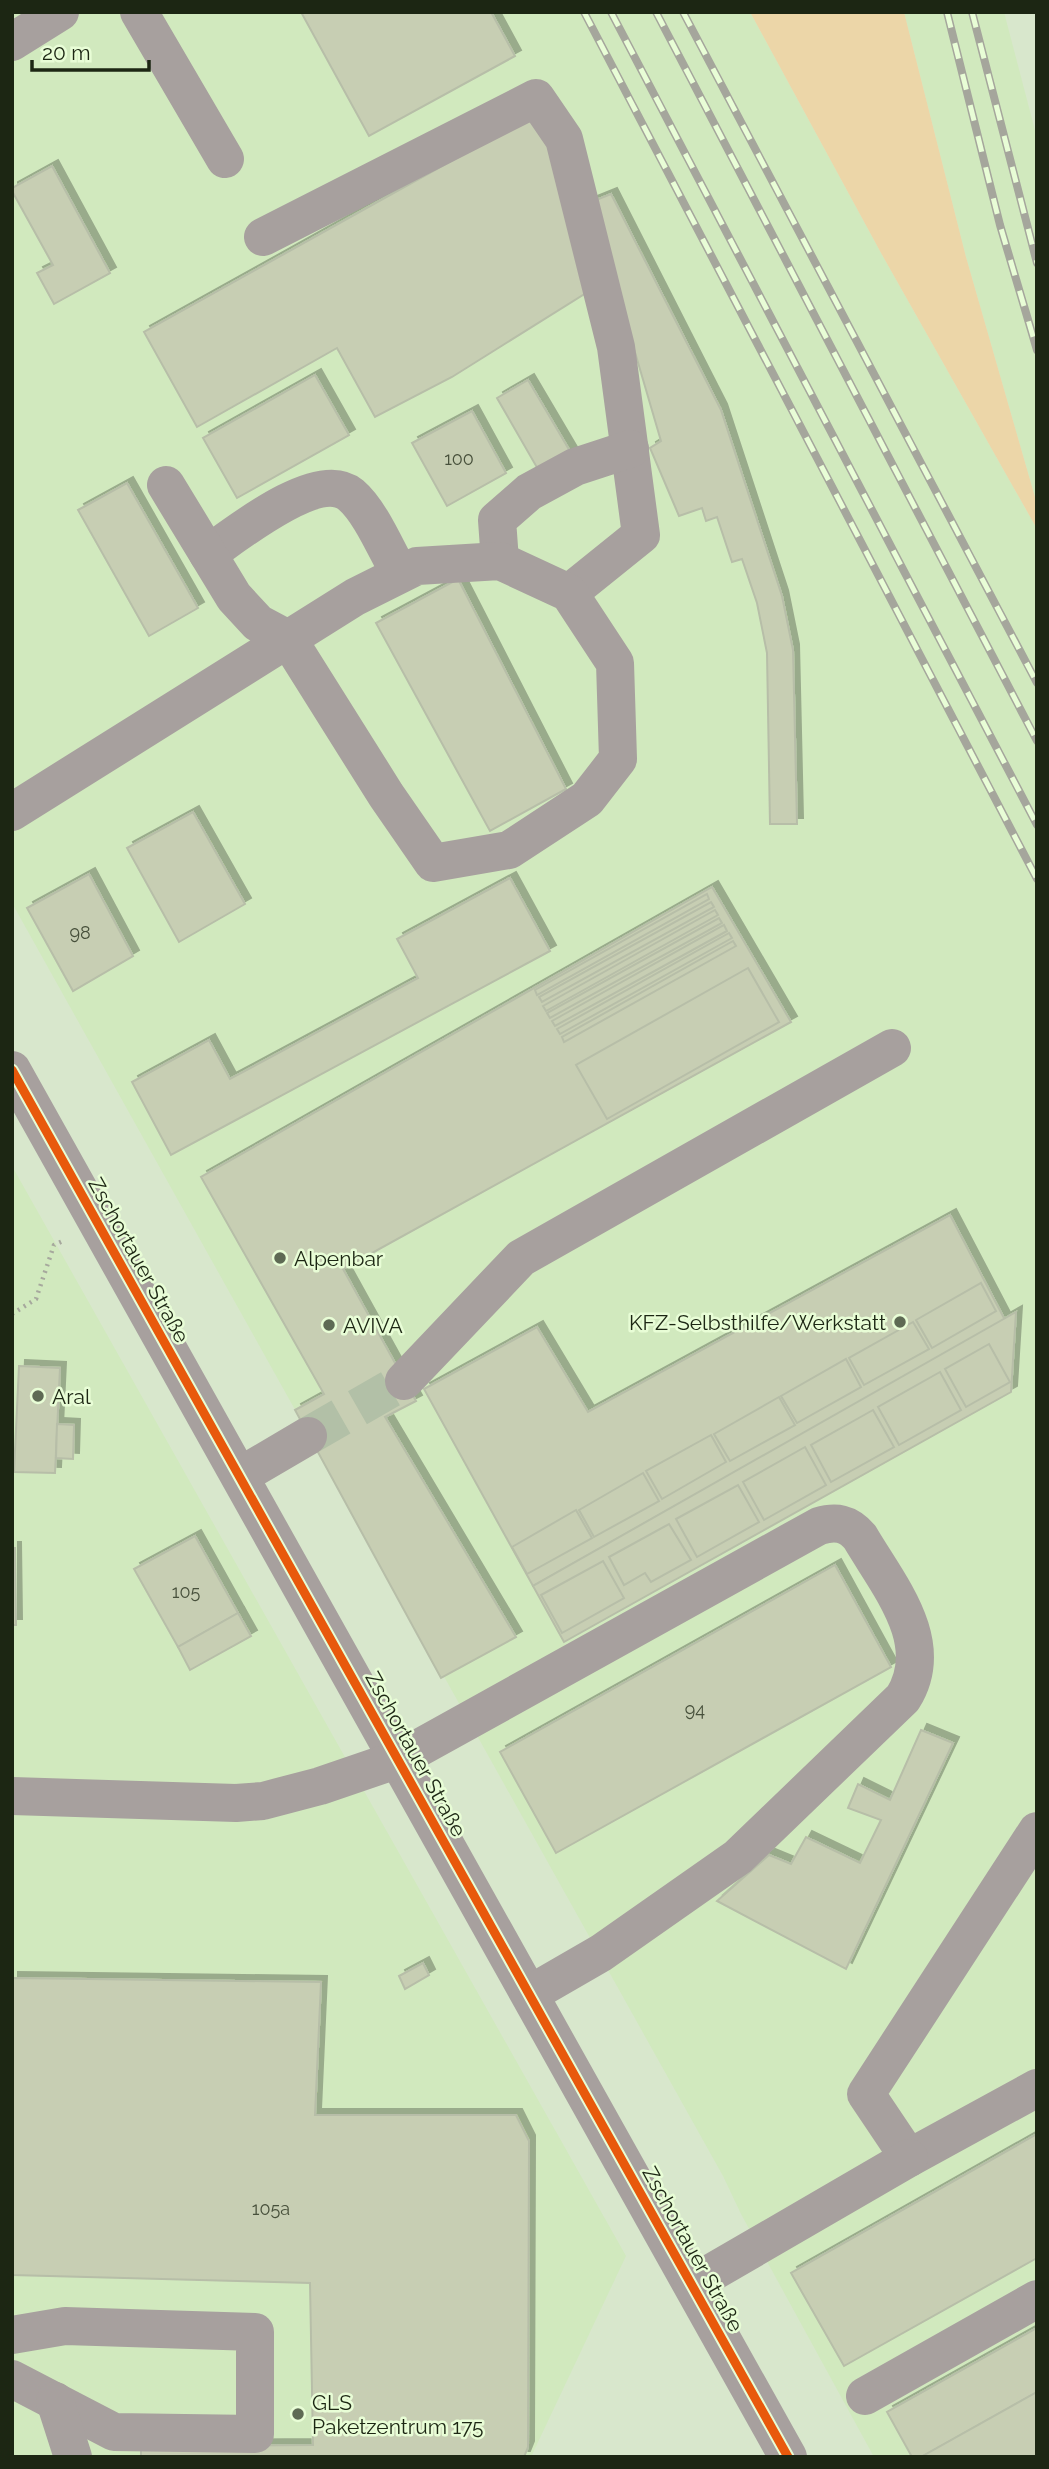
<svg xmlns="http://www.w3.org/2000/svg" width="1049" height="2469" font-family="Raleway,sans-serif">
<defs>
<filter id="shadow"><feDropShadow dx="6" dy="-6" stdDeviation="0" flood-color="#0004"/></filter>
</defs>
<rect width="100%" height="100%" fill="#d8e7cc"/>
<g fill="#d1e9be">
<path d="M12,12h738l131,241 156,276v1928h-163l-133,-243 -18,-38 -711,-1273z"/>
<path d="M904,12h100l33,126v366l-71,-247z"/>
<path d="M12,1166l614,1090 -95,201h-519z"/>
</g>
<path fill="#ecd6a8" d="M750,12h154l62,245 71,247v25l-156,-276z"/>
<g fill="#c7ceb3" stroke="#b7bea8" stroke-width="2" filter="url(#shadow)">
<path d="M301,12h190l24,44 -146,80z"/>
<path d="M532,116l26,42 36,130 -142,89 -77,40 -38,-69 -140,79 -53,-95z"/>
<path d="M52,166l58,107 -56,31 -17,-31 16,-8 -41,-74v-3z"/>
<path d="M611,194l110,216 61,186 11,54 4,174h-27l-3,-171 -10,-50 -15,-44 -10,3 -15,-45 -11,4 -4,-13 -23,8 -29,-68 11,-7 -70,-239z"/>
<path d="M315,375l34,60 -112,63 -34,-60z"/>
<path d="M528,380l43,73 -32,18 -42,-73z"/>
<path d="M472,411l34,62 -59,33 -35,-63z"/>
<path d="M127,483l71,125 -49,28 -71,-126z"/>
<path d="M458,579l108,210 -76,42 -114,-208z"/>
<path d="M193,812l52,92 -66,38 -52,-94z"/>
<path d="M89,874l44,82 -60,35 -46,-83z"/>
<path d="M510,878l40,73 -379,204 -39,-73 77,-42 21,39 188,-101 -21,-39z"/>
<path d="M712,887l79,135 -448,247 73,132 -31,16 131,220 -75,41 -146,-268 29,-16 -123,-217z"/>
<path d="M707,894l2,5 -172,96 -2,-5z"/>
<path d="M711,902l3,5 -172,95 -3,-5z"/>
<path d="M715,910l3,5 -172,96 -3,-5z"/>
<path d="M719,918l3,5 -172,95 -3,-5z"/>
<path d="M724,925l3,6 -172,95 -3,-5z"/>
<path d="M729,933l3,5 -172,96 -3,-5z"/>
<path d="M733,941l3,5 -172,96 -2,-5z"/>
<path d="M748,968l31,54 -172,97 -31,-54z"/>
<path d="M950,1215l55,105 -472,266 -109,-197 113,-62 51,85z"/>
<path d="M981,1283l15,28 -64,37 -16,-28z"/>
<path d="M1016,1312l-5,80 -447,250 -31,-56z"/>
<path d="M913,1322l16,27 -65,36 -15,-27z"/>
<path d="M989,1344l21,38 -44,25 -21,-38z"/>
<path d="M846,1359l15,28 -64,36 -16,-27z"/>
<path d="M19,1366l41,2 -5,105 -41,-1z"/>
<path d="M940,1372l21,38 -62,35 -21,-38z"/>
<path d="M779,1397l16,28 -65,36 -16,-27z"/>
<path d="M873,1410l21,37 -63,35 -20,-37z"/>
<path d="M57,1424l17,1 -1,34 -17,-1z"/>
<path d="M711,1435l15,27 -64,37 -16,-28z"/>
<path d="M805,1447l21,38 -62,35 -21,-38z"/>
<path d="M643,1473l16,28 -65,36 -15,-27z"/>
<path d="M738,1485l21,37 -62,35 -21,-38z"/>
<path d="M576,1510l16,28 -65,36 -15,-27z"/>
<path d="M669,1524l22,36 -40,22 -6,-9 -21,12 -15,-28z"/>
<path d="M195,1536l43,77 -60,34 -44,-78z"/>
<path d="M12,1548h3l1,77h-4z"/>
<path d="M603,1561l21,37 -62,35 -21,-38z"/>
<path d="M835,1565l56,102 -335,186 -56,-101z"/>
<path d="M238,1613l13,23 -61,34 -12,-23z"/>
<path d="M921,1730l32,13 -107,226 -129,-68 52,-46 22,9 15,-27 54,26 21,-43 -33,-12 10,-24 32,16z"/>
<path d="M423,1963l6,12 -24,14 -6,-13z"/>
<path d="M12,1978l309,4 -6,133h201l13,26 -1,306 -4,10h-383v-11l172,-1 -3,-162 -298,-8z"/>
<path d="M1037,2134v124l-193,108 -53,-93z"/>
<path d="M1037,2328v64l-116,65h-9l-25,-45z"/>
<path d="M1037,2392v65h-116z"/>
</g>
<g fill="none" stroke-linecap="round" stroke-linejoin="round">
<path stroke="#b2c0a7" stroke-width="38" stroke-dasharray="38 19" stroke-linecap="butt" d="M308,1436l96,-55"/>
<path stroke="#a6a89d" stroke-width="4.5" stroke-dasharray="2 5" stroke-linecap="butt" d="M12,1314l24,-15 18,-54 11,-5"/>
<g stroke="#a7a09e" stroke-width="38">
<path d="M139,12l86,147"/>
<path d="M12,42l48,-30"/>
<path d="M263,237l273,-139 28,41 52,208 25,188 -72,58"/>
<path d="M208,554c28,-20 111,-86 143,-59 20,17 36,57 49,79"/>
<path d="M500,561l-3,-41 32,-28 46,-25 55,-18"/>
<path d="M12,812l343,-215 62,-31 83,-5 69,32 46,70 3,96 -31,40 -78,51 -76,13 -47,-68 -98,-156 -30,-16 -24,-26 -68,-112"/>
<path d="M12,1070l776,1387"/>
<path d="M404,1381l117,-123 371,-210"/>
<path d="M240,1476l68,-40"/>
<path d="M12,1796l224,7 27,-2 57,-15 79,-27 420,-233c17,-5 29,-3 41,11 28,48 78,105 43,161l-165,159 -137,96 -71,41"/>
<path d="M1037,1831l-171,263 43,64 128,-70"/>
<path d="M692,2284l217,-126"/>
<path d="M12,2335l53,-9 190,6v102l-141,-2 -102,-53"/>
<path d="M865,2396l172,-97"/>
<path d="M55,2401l18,56"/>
</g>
<defs>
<g id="rail">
<path d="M584,12l453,867"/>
<path d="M611,12l426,813"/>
<path d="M656,12l381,729"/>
<path d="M683,12l354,671"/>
<path d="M947,12l53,213 37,125"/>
<path d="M972,12l65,251"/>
</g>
</defs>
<use href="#rail" stroke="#a5a69c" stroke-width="8"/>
<use href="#rail" stroke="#e8fdd6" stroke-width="5" stroke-dasharray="16" stroke-linecap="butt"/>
<defs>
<path id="cycleway" d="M12,1070l776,1387"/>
</defs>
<use href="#cycleway" stroke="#e8fdd6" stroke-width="13"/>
<use href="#cycleway" stroke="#e8590c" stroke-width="9"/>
</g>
<g fill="#5e6a54" stroke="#e8fdd6" stroke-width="2.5">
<circle cx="280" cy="1258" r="7"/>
<circle cx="900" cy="1322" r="7"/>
<circle cx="329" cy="1325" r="7"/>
<circle cx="38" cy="1396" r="7"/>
<circle cx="298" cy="2414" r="7"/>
</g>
<g text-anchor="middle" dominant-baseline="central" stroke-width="5" stroke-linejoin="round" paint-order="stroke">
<g font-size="18" fill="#47503b">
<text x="459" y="458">100</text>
<text x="80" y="932">98</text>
<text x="186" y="1591">105</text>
<text x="695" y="1709">94</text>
<text x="271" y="2208">105a</text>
</g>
<g font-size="21" fill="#1c2613" stroke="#e8fdd6" text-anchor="start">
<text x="294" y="1258">Alpenbar</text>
<text x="886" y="1322" text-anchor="end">KFZ-Selbsthilfe/Werkstatt</text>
<text x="343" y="1325">AVIVA</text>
<text x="52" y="1396">Aral</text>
<text x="312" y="2402">GLS<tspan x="312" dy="24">Paketzentrum 175</tspan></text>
</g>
<g font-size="21" fill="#1c2613" stroke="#e8fdd6">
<text transform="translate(139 1260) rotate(61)">Zschortauer Straße</text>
<text transform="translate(416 1754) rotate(61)">Zschortauer Straße</text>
<text transform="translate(693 2249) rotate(61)">Zschortauer Straße</text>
</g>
</g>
<rect width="1049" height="2469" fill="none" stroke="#1c2613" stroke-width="28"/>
<path d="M32 60v10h117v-10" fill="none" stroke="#1c2613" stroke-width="3.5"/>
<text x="42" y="60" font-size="21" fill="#1c2613" stroke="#e8fdd6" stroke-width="5" paint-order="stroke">20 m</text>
</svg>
